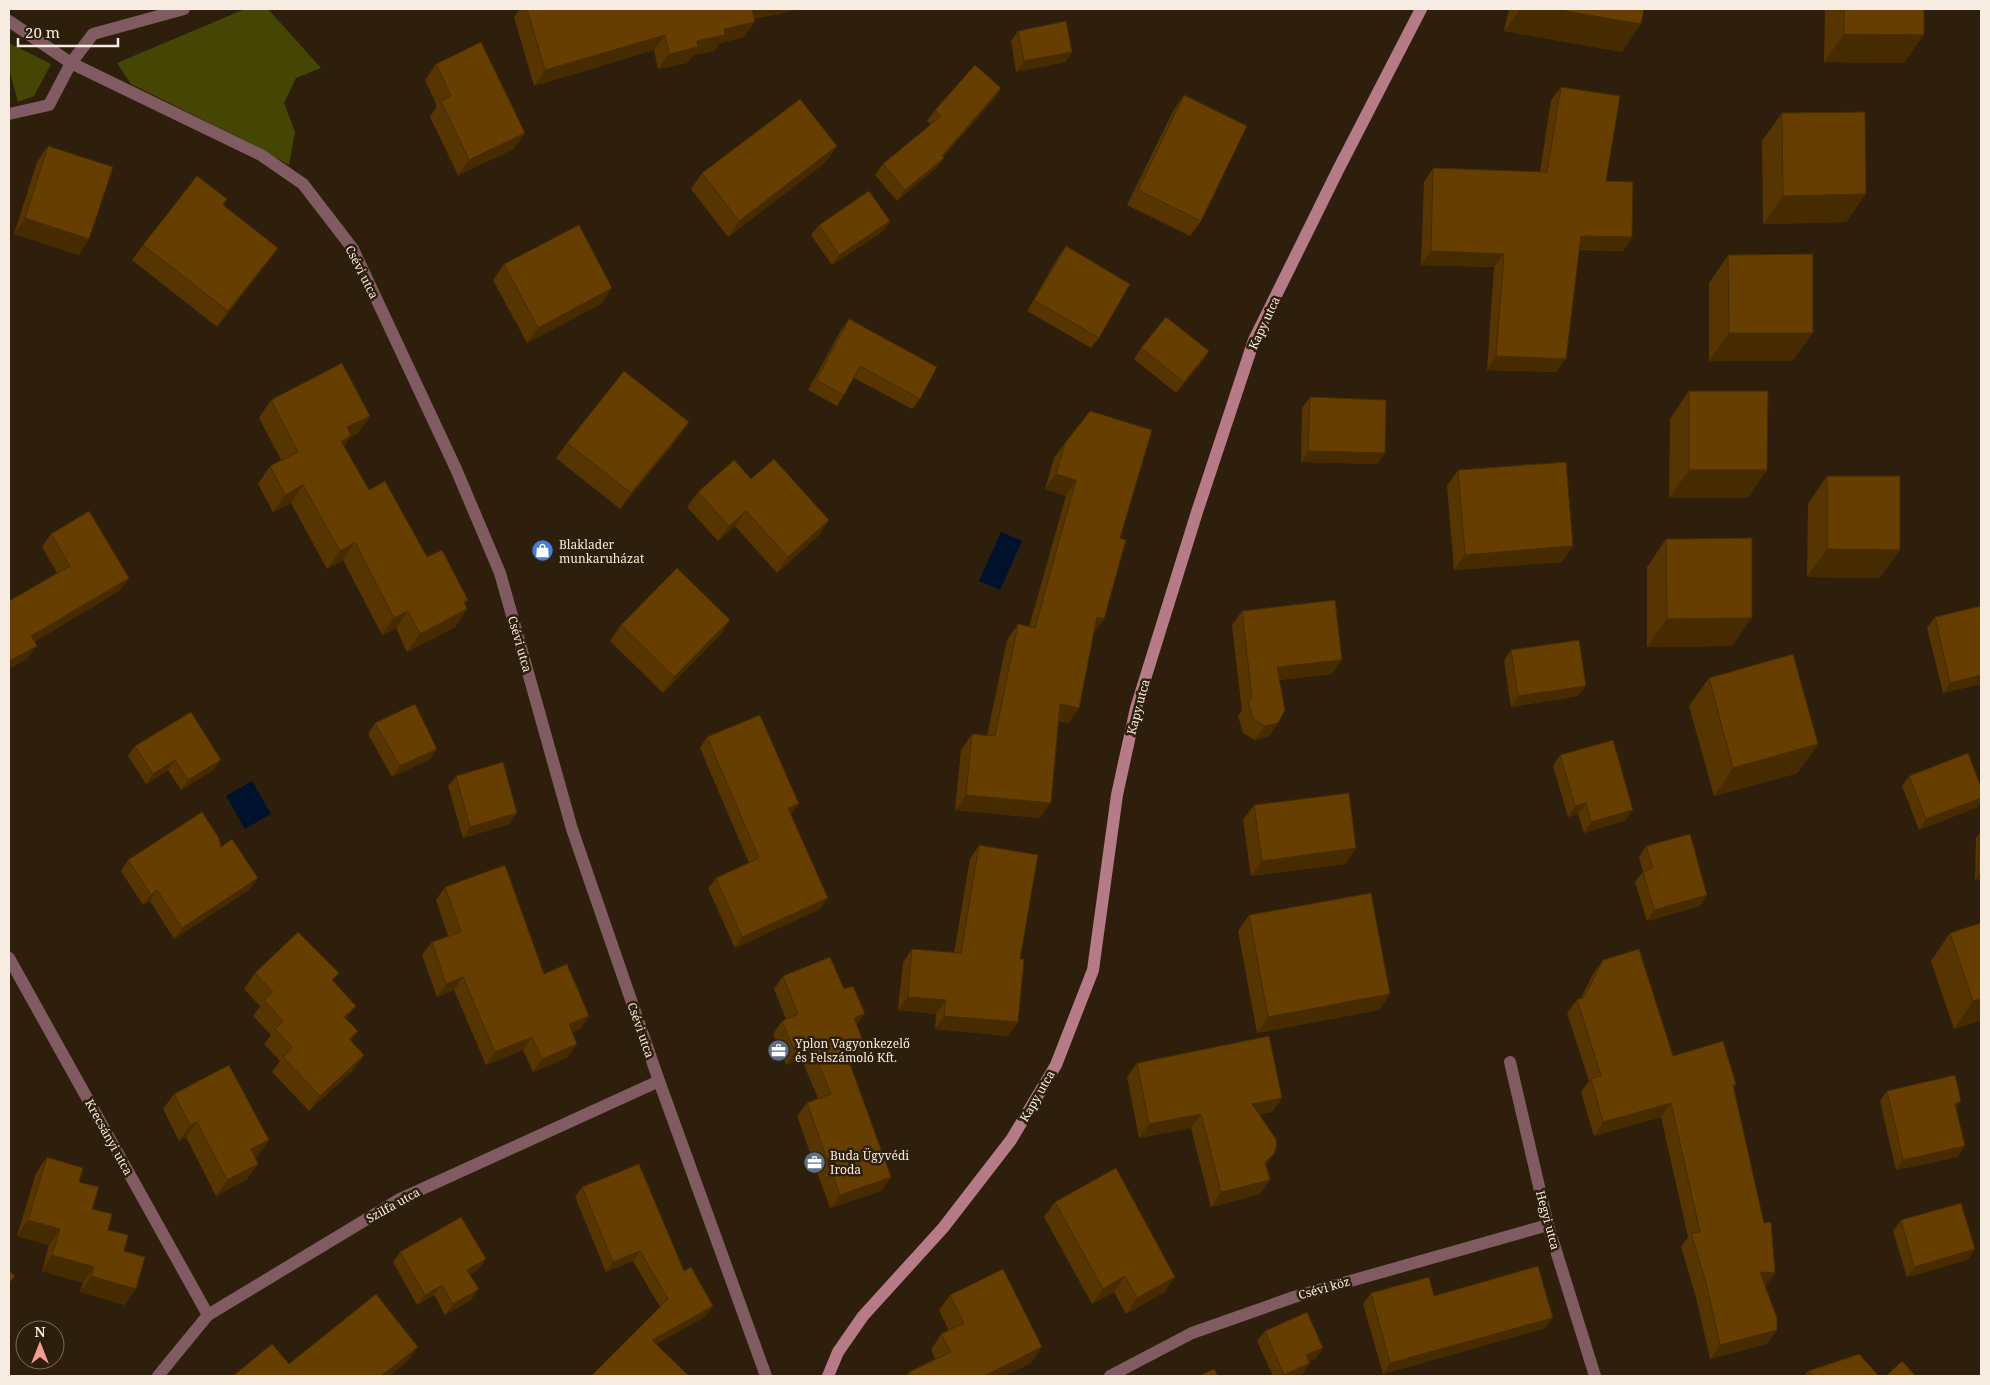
<svg xmlns="http://www.w3.org/2000/svg" width="1990" height="1385" font-family="'Noto Serif',serif">
<rect width="100%" height="100%" fill="#2d1f0c"/>
<g fill="#454604">
<path d="M245,9h23l53,59 -25,10 -12,25 11,29 -6,33 -35,-20 -123,-61 -14,-21z"/>
<path d="M9,43l42,21 -17,32 -16,6 -9,-33z"/>
</g>
<g fill="#00112e">
<path d="M1001,532l21,9 -22,49 -21,-9z"/>
<path d="M252,781l19,33 -26,15 -19,-33z"/>
</g>
<g fill="none" stroke-linecap="round" stroke-linejoin="round">
<g stroke="#805b62" stroke-width="12">
<path d="M9,21l62,42 190,92 42,29 50,65 103,220 44,104 72,256 87,252 107,295"/>
<path d="M9,114l40,-9 22,-42 22,-29 91,-25"/>
<path d="M9,958l199,357"/>
<path d="M1510,1062l38,163 47,151"/>
<path d="M158,1376l50,-61 192,-116 259,-118"/>
<path d="M1110,1376l82,-43 102,-36 254,-72"/>
</g>
<path stroke="#b67b87" stroke-width="12" d="M828,1376l10,-24 25,-36 80,-88 68,-88 45,-75 37,-95 24,-175 19,-87 61,-196 57,-172 84,-170 83,-161"/>
</g>
<g fill="#573500">
<path d="M520,9h280l-46,10 -10,18 -24,6 -6,8 -21,4 -6,8 -29,6 -4,-19 -120,36 -20,-69z"/>
<path d="M1509,9h135l-22,43 -118,-21z"/>
<path d="M1825,9h99l-20,54 -80,-1z"/>
<path d="M1018,31l54,21 -7,10 -49,10 -5,-31z"/>
<path d="M1981,59v63h-1z"/>
<path d="M436,64l78,85 -56,26 -28,-58 7,-11 -12,-26z"/>
<path d="M1561,87l71,150 -9,14 -44,-1 -23,122 -69,-2 7,-103 -73,-2 3,-83 9,-14 107,4 11,-72z"/>
<path d="M1001,88l-7,11 -51,58 1,1 -8,10 -39,33 -22,-26 8,-11 48,-40 -4,-3 8,-11z"/>
<path d="M1184,95l17,126 -11,15 -63,-31 46,-94z"/>
<path d="M1782,113l84,81 -20,28 -83,2 -1,-83z"/>
<path d="M48,146l31,109 -65,-21 23,-72z"/>
<path d="M826,162l-98,75 -37,-48 11,-16z"/>
<path d="M223,205l55,43 -11,15 -50,64 -85,-67 11,-15z"/>
<path d="M890,221l-7,10 -51,34 -21,-30 8,-10z"/>
<path d="M1066,246l33,92 -8,10 -64,-37 31,-54z"/>
<path d="M1728,255l65,106h-84v-78z"/>
<path d="M504,264l108,24 -11,16 -74,39 -34,-63z"/>
<path d="M849,319l71,80 -8,10 -58,-31 -10,17 -7,11 -29,-16 33,-60z"/>
<path d="M1141,348l68,3 -7,11 -26,31 -42,-34z"/>
<path d="M1689,391l59,107h-79l1,-79z"/>
<path d="M1310,397l75,56 -8,11 -76,-2 1,-54z"/>
<path d="M271,400l99,16 -13,18 -7,3 -6,9 25,44 58,67 38,48 2,4 -12,18 -48,25 -11,-24 -14,7 -39,-75 -16,9 -36,-66 -18,9 -15,-28 12,-18 11,-6 -22,-42z"/>
<path d="M678,438l-58,71 -64,-51 11,-15z"/>
<path d="M1065,443l55,95 -26,94 -15,76 -11,15 -10,-2 -18,97 -85,-8 6,-60 11,-16 15,2 20,-96 11,-16 11,3 37,-131 -21,-7 9,-31z"/>
<path d="M1458,470l104,92 -108,8 -7,-84z"/>
<path d="M1827,476l53,102 -73,-1 1,-73z"/>
<path d="M751,479l78,41 -11,16 -41,37 -42,-47 -17,15 -31,-34 11,-15z"/>
<path d="M51,534l78,44 -10,13 -85,51 -7,17 -16,-59 46,-27 -15,-26z"/>
<path d="M1666,539l66,107 -85,1v-80z"/>
<path d="M1242,611l90,63 -53,6 -1,43 -10,14 -13,3 -12,-7 -5,-17 4,-5 -10,-86z"/>
<path d="M1935,617l46,67 -38,9 -16,-65z"/>
<path d="M730,620l-10,15 -57,58 -53,-52 11,-16z"/>
<path d="M1511,650l67,46 -67,11 -7,-46z"/>
<path d="M1709,678l89,95 -84,23 -25,-90z"/>
<path d="M375,723l55,36 -38,18 -24,-43z"/>
<path d="M707,737l84,77 -1,1 30,94 -85,39 -27,-60 8,-10 33,-15 -49,-115z"/>
<path d="M135,746l78,24 -32,20 -13,-20 -22,14 -18,-28z"/>
<path d="M1560,755l66,65 -42,13 -6,-19 -10,3 -15,-51z"/>
<path d="M456,776l54,48 -47,14 -15,-52z"/>
<path d="M1909,776l69,31 -59,23 -17,-44z"/>
<path d="M1254,805l102,43 -11,16 -94,12 -8,-56z"/>
<path d="M1980,833l1,47h-6l1,-42z"/>
<path d="M979,845l41,114 -2,63 -10,14 -73,-7 1,-15 -38,-4 5,-47 9,-14 42,4 16,-94z"/>
<path d="M1646,846l61,49 -7,11 -53,15 -12,-39 8,-10 -4,-15z"/>
<path d="M221,847l29,42 -76,50 -24,-38 -7,4 -22,-34 7,-11z"/>
<path d="M445,887l99,87 45,42 -9,13 -8,3 -4,25 -35,15 -10,-22 -37,15 -32,-75 -17,7 -15,-42 10,-13 16,-6 -12,-36z"/>
<path d="M1249,915l141,79 -11,16 -122,23 -19,-102z"/>
<path d="M1981,923v97l-27,9 -23,-68 19,-28z"/>
<path d="M1603,960l70,96 63,28 -2,3 31,199 12,44 -10,14 -57,15 -14,-62 -15,-50 7,-10 -27,-120 -67,19 -13,-44 8,-11 -22,-68 10,-13 4,-2 12,-24z"/>
<path d="M255,973l78,8 13,38 5,22 13,14 -11,15 -44,41 -37,-39 8,-11 -16,-17 7,-9 -18,-19 7,-10 -16,-17z"/>
<path d="M783,976l74,49 8,21 -9,13 -7,3 42,115 -10,14 -51,17 -33,-92 10,-13 11,-5 -17,-40 -15,7 -13,-31 9,-13 4,-2 -12,-30z"/>
<path d="M1137,1063l145,35 -10,14 -13,2 7,51 4,15 -10,14 -49,13 -20,-79 -52,10 -12,-61z"/>
<path d="M1887,1091l69,17 2,49 -62,13 -16,-69z"/>
<path d="M174,1094l84,62 -3,1 3,7 -11,15 -31,17 -30,-59 -7,4 -16,-32z"/>
<path d="M47,1157l32,25 13,27 32,42 1,54 -45,-13 3,-9 -41,-12 7,-26 -32,-9 19,-63z"/>
<path d="M582,1187l102,84 22,45 -50,28 -65,32 69,-69 -27,-46 -27,11 -31,-75z"/>
<path d="M1055,1202l110,90 -39,22 -12,-22 -22,12 -48,-87z"/>
<path d="M1901,1220l74,29 -8,11 -60,17 -14,-46z"/>
<path d="M400,1252l78,18 -8,5 1,25 -26,15 -11,-20 -17,10 -24,-43z"/>
<path d="M1371,1293l63,3 111,32 -162,46 -20,-70z"/>
<path d="M950,1295l81,68 -27,13h-98l3,-4 26,-13 -4,-9 10,-16 8,-3 -10,-21z"/>
<path d="M1265,1331l58,17 -7,10 -7,3 -6,13 -6,2h-24l-16,-35z"/>
<path d="M1808,1371l71,5h-75z"/>
</g>
<g fill="#472b00">
<path d="M749,9h51l-60,12z"/>
<path d="M1520,9h34l87,15 -19,28 -118,-21z"/>
<path d="M755,22l-11,15 -24,6 -6,8 -21,4 -6,8 -29,6 11,-15 55,-25z"/>
<path d="M1844,34l80,1 -20,28 -80,-1z"/>
<path d="M665,35l-11,15 -120,36 11,-16z"/>
<path d="M1072,52l-7,10 -49,10 8,-11z"/>
<path d="M1001,88l-7,11 -54,61 4,-2 -8,10 -39,33 8,-11 37,-34z"/>
<path d="M525,133l-11,16 -56,26 11,-15z"/>
<path d="M837,146l-11,16 -98,75 11,-16z"/>
<path d="M1866,194l-20,28 -83,2 20,-28z"/>
<path d="M25,218l64,21 -10,16 -65,-21z"/>
<path d="M890,221l-7,10 -51,34 7,-10z"/>
<path d="M1581,236l51,1 -9,14 -51,-2z"/>
<path d="M278,248l-11,15 -50,64 11,-16z"/>
<path d="M1431,251l73,3 -10,13 -73,-2z"/>
<path d="M612,288l-11,16 -74,39 11,-15z"/>
<path d="M1729,333h84l-20,28h-84z"/>
<path d="M1209,351l-7,11 -26,31 8,-11z"/>
<path d="M1496,356l70,3 -10,13 -69,-2z"/>
<path d="M370,416l-13,18 -7,3 -11,16 -10,5 18,-31z"/>
<path d="M689,422l-11,16 -58,71 11,-16z"/>
<path d="M1308,451l77,2 -8,11 -76,-2z"/>
<path d="M1689,470h78l-19,28h-79z"/>
<path d="M1056,474l20,6 -10,16 -21,-7z"/>
<path d="M303,485l-12,18 -18,9 12,-17z"/>
<path d="M746,511l-11,15 -17,15 11,-15z"/>
<path d="M829,520l-11,16 -41,37 11,-16z"/>
<path d="M355,542l-12,18 -16,9 13,-18z"/>
<path d="M1573,546l-11,16 -108,8 11,-15z"/>
<path d="M1827,549l73,1 -20,28 -73,-1z"/>
<path d="M129,578l-10,13 -97,58 9,-13z"/>
<path d="M468,600l-10,14 9,-5 -12,18 -48,25 13,-18 44,-32z"/>
<path d="M408,611l-12,17 -14,7 12,-17z"/>
<path d="M1097,617l7,2 -11,15z"/>
<path d="M1752,618l-20,28 -85,1 20,-28z"/>
<path d="M730,620l-10,15 -57,58 11,-16z"/>
<path d="M37,646l-10,13 -18,10v-8z"/>
<path d="M1342,660l-10,14 -65,7 10,-14z"/>
<path d="M1981,675v9l-38,9 7,-10z"/>
<path d="M1586,686l-8,10 -67,11 7,-11z"/>
<path d="M1060,704l19,4 -11,15 -19,-3z"/>
<path d="M1278,723l-10,14 -13,3 10,-14z"/>
<path d="M1818,744l-20,29 -84,23 19,-28z"/>
<path d="M437,749l-7,10 -38,18 8,-11z"/>
<path d="M175,760l-7,10 -22,14 7,-10z"/>
<path d="M221,760l-8,10 -32,20 7,-10z"/>
<path d="M966,795l85,8 -11,15 -85,-8z"/>
<path d="M1981,798v4l-3,5 -59,23 7,-11z"/>
<path d="M1586,803l-8,11 -10,3 7,-11z"/>
<path d="M799,804l-8,10 -11,5 8,-11z"/>
<path d="M1633,810l-7,10 -42,13 7,-11z"/>
<path d="M517,813l-7,11 -47,14 7,-11z"/>
<path d="M1356,848l-11,16 -94,12 11,-15z"/>
<path d="M1978,874h3v6h-6z"/>
<path d="M258,878l-8,11 -76,50 8,-11z"/>
<path d="M157,890l-7,11 -7,4 8,-10z"/>
<path d="M1707,895l-7,11 -53,15 7,-11z"/>
<path d="M828,898l-8,11 -85,39 7,-11z"/>
<path d="M463,977l-9,13 -17,7 9,-13z"/>
<path d="M1390,994l-11,16 -122,23 11,-16z"/>
<path d="M908,997l38,3 -10,14 -38,-4z"/>
<path d="M1981,999v21l-27,9 19,-28z"/>
<path d="M356,1006l-11,15 -1,-4z"/>
<path d="M865,1014l-10,13 -1,-9z"/>
<path d="M589,1016l-9,13 -21,8 10,-13z"/>
<path d="M944,1016l74,6 -10,14 -73,-7z"/>
<path d="M358,1031l-11,16 2,-8z"/>
<path d="M532,1037l-9,13 -37,15 9,-13z"/>
<path d="M577,1044l-9,13 -35,15 9,-13z"/>
<path d="M811,1045l-10,13 -15,7 9,-13z"/>
<path d="M865,1046l-9,13 -19,7 9,-13z"/>
<path d="M364,1055l-11,15 -44,41 11,-15z"/>
<path d="M1282,1098l-10,14 -30,6 10,-14z"/>
<path d="M1961,1101l-7,10 1,-7z"/>
<path d="M1671,1103l-10,14 -67,19 9,-14z"/>
<path d="M1201,1114l-10,14 -52,10 10,-14z"/>
<path d="M197,1122l-11,15 -7,4 11,-16z"/>
<path d="M269,1140l-11,16 -18,9 11,-16z"/>
<path d="M1965,1146l-7,11 -62,13 7,-10z"/>
<path d="M1274,1154l-10,14 1,-6z"/>
<path d="M258,1164l-11,15 -31,17 11,-16z"/>
<path d="M891,1177l-10,14 -51,17 10,-13z"/>
<path d="M1270,1180l-10,14 -49,13 10,-15z"/>
<path d="M28,1220l32,9 -11,16 -32,-9z"/>
<path d="M1975,1249l-8,11 -60,17 7,-10z"/>
<path d="M640,1251l-7,10 -27,11 7,-10z"/>
<path d="M52,1255l42,12 -11,16 -41,-12z"/>
<path d="M486,1259l-8,11 -18,11 7,-11z"/>
<path d="M1760,1272l15,1 -10,14z"/>
<path d="M91,1276l45,13 -11,16 -45,-13z"/>
<path d="M1125,1276l-11,16 -22,12 11,-15z"/>
<path d="M1175,1277l-10,15 -39,22 11,-16z"/>
<path d="M442,1285l-8,10 -17,10 8,-10z"/>
<path d="M479,1289l-8,11 -26,15 8,-11z"/>
<path d="M713,1306l-7,10 -62,34 8,-10z"/>
<path d="M1553,1318l-8,10 -162,46 7,-11z"/>
<path d="M1777,1330l-10,14 -57,15 10,-14z"/>
<path d="M418,1347l-11,15 -17,14h-9z"/>
<path d="M1042,1347l-11,16 -27,13h-20z"/>
<path d="M1323,1348l-7,10 -17,8 7,-11z"/>
<path d="M1310,1363l-7,11 -6,2h-14l1,-1z"/>
</g>
<g fill="#653e00" stroke="#472b00">
<path d="M527,9h225l3,13 -31,7 1,6 -28,6 1,6 -29,7 -4,-19 -120,35z"/>
<path d="M1554,9h90l-3,15z"/>
<path d="M1844,9h80v26l-80,-1z"/>
<path d="M1066,21l6,31 -48,9 -6,-30z"/>
<path d="M481,42l44,91 -56,27 -28,-59 10,-5 -15,-32z"/>
<path d="M975,65l26,23 -59,68 2,2 -39,32 -22,-26 58,-48 -6,-6z"/>
<path d="M1561,87l59,9 -14,85 27,1 -1,55 -51,-1 -15,123 -70,-3 8,-102 -73,-3 2,-83 114,4z"/>
<path d="M1184,95l63,31 -46,95 -63,-31z"/>
<path d="M800,99l37,47 -98,75 -37,-48z"/>
<path d="M1865,112l1,82 -83,2 -1,-83z"/>
<path d="M48,146l65,21 -24,72 -64,-21z"/>
<path d="M197,176l30,23 -4,6 55,43 -50,63 -85,-66z"/>
<path d="M869,191l21,30 -51,34 -20,-30z"/>
<path d="M579,225l33,63 -74,40 -34,-64z"/>
<path d="M1066,246l64,38 -31,54 -65,-38z"/>
<path d="M1813,254v79h-84l-1,-78z"/>
<path d="M1166,317l43,34 -25,31 -43,-34z"/>
<path d="M849,319l88,48 -17,32 -60,-33 -16,29 -28,-15z"/>
<path d="M342,363l28,53 -23,11 4,9 -10,5 28,49 16,-9 42,76 15,-7 26,50 -4,2 3,7 -47,25 -12,-23 -14,7 -39,-76 -15,9 -37,-66 -18,10 -15,-29 28,-14 -27,-52z"/>
<path d="M624,371l65,51 -58,71 -64,-50z"/>
<path d="M1689,391h79l-1,79h-78z"/>
<path d="M1310,397l76,3 -1,53 -77,-2z"/>
<path d="M1090,411l62,19 -32,108 6,2 -22,79 -7,-2 -18,91 -19,-4 -9,99 -85,-8 6,-61 23,2 23,-112 17,4 41,-148 -20,-6 9,-31z"/>
<path d="M774,459l55,61 -41,37 -42,-46 -17,15 -31,-34 36,-32 17,19z"/>
<path d="M1566,462l7,84 -108,9 -7,-85z"/>
<path d="M1827,476h73v74l-73,-1z"/>
<path d="M89,511l40,67 -98,58 6,10 -28,15v-64l2,3 59,-34 -19,-32z"/>
<path d="M1752,538v80l-85,1 -1,-80z"/>
<path d="M677,568l53,52 -56,57 -53,-52z"/>
<path d="M1335,600l7,60 -65,7 8,43 -7,13 -13,3 -12,-7 -5,-17 4,-4 -10,-87z"/>
<path d="M1981,606v69l-31,8 -15,-66z"/>
<path d="M1579,640l7,46 -68,10 -7,-46z"/>
<path d="M1793,654l25,90 -85,24 -24,-90z"/>
<path d="M415,704l22,45 -37,17 -25,-43z"/>
<path d="M191,712l30,48 -33,20 -13,-20 -22,14 -18,-28z"/>
<path d="M760,715l39,89 -11,4 40,90 -86,39 -26,-59 43,-20 -52,-121z"/>
<path d="M1613,740l20,70 -42,12 -5,-19 -11,3 -15,-51z"/>
<path d="M1968,753l13,34v11l-55,21 -17,-43z"/>
<path d="M503,762l14,51 -47,14 -14,-51z"/>
<path d="M1349,793l7,55 -94,13 -8,-56z"/>
<path d="M202,812l17,26 2,9 11,-8 26,39 -76,50 -25,-38 -6,5 -23,-35z"/>
<path d="M1980,833h1v41h-3z"/>
<path d="M1690,834l17,61 -53,15 -11,-38 10,-4 -7,-22z"/>
<path d="M979,845l59,10 -18,104h4l-6,63 -74,-6 2,-16 -38,-3 4,-48 49,4z"/>
<path d="M505,865l39,109 23,-10 22,52 -20,8 8,20 -35,15 -10,-22 -37,15 -32,-75 -17,7 -14,-42 29,-10 -16,-45z"/>
<path d="M1371,893l19,101 -122,23 -19,-102z"/>
<path d="M1981,923v76l-8,2 -23,-68z"/>
<path d="M298,932l41,41 -7,7 24,26 -12,11 14,14 -9,8 15,16 -44,41 -37,-39 9,-10 -17,-18 8,-8 -19,-21 9,-8 -18,-19z"/>
<path d="M1639,949l34,107 50,-15 13,43 -3,1 31,138 7,-1 4,51 -15,-1 17,46v12l-57,15 -14,-62 -15,-50 9,-1 -29,-129 -68,19 -12,-43 10,-3 -24,-76 7,-3 19,-37z"/>
<path d="M830,957l14,32 9,-3 12,28 -11,4 11,28 -19,7 45,124 -51,18 -33,-92 24,-9 -20,-49 -16,7 -13,-31 16,-7 -15,-38z"/>
<path d="M1269,1036l13,62 -30,6 24,35 1,5 -3,10 -9,8 5,18 -49,12 -20,-78 -52,10 -12,-61z"/>
<path d="M229,1065l40,75 -18,9 7,15 -31,16 -30,-58 -7,3 -16,-31z"/>
<path d="M1955,1075l6,26 -6,3 10,42 -62,14 -16,-69z"/>
<path d="M47,1157l36,11 -4,14 20,5 -7,22 20,5 -4,16 20,5 -4,16 21,6 -9,32 -45,-13 3,-9 -42,-12 8,-26 -32,-9z"/>
<path d="M639,1164l45,107 7,-4 22,39 -61,34 37,36h-98l77,-77 -28,-48 -27,11 -31,-75z"/>
<path d="M1116,1168l59,109 -38,21 -12,-22 -22,13 -48,-87z"/>
<path d="M1961,1203l14,46 -61,18 -13,-47z"/>
<path d="M461,1217l25,42 -19,11 12,19 -26,15 -11,-19 -17,10 -25,-43z"/>
<path d="M1538,1266l15,52 -163,45 -19,-70 58,-16 5,19z"/>
<path d="M1003,1269l39,78 -58,29h-73l-2,-4 42,-20 -10,-18 23,-11 -14,-28z"/>
<path d="M9,1271l6,5 -6,7z"/>
<path d="M376,1294l42,53 -37,29h-148l39,-32 17,20z"/>
<path d="M1307,1312l16,36 -17,7 4,8 -26,12 -19,-44z"/>
<path d="M1859,1354l20,22h-65l-6,-5z"/>
<path d="M1902,1361l14,15h-30z"/>
<path d="M1214,1369l4,7h-19z"/>
</g>
<defs>
<symbol id="shop-disc" viewBox="-11 -11 22 22"><circle r="9.5" fill="#3f7fe0" stroke="#2d1f0c"/><path d="M-5-2.5h2.3a2.7 3.5 0 0 1 5.4 0H5L5.5 6h-11ZM-1.5-2.5h3a1.5 2.3 0 0 0-3 0Z" fill="#fff"/></symbol>
<symbol id="office-disc" viewBox="-11 -11 22 22"><circle r="9.5" fill="#5c6f8a" stroke="#2d1f0c"/><path d="M-6-3h4V-5.5h4V-3h4V5H-6ZM-1-4.5V-3h2v-1.5ZM-6 0V1H6V0Z" fill="#fff"/></symbol>
</defs>
<g fill-rule="evenodd">
<use href="#shop-disc" x="530" y="538" width="25" height="25"/>
<use href="#office-disc" x="766" y="1038" width="25" height="25"/>
<use href="#office-disc" x="802" y="1150" width="25" height="25"/>
</g>
<g text-anchor="middle" dominant-baseline="central" stroke-width="5" stroke-linejoin="round" paint-order="stroke">
<g font-size="12" fill="#f6ece1" stroke="#2d1f0c">
<text transform="translate(362 272) rotate(63)">Csévi utca</text>
<text transform="translate(1264 323) rotate(-65)">Kapy utca</text>
<text transform="translate(520 644) rotate(74)">Csévi utca</text>
<text transform="translate(1138 707) rotate(-75)">Kapy utca</text>
<text transform="translate(641 1030) rotate(71)">Csévi utca</text>
<text transform="translate(1037 1096) rotate(-60)">Kapy utca</text>
<text transform="translate(109 1137) rotate(61)">Krecsányi utca</text>
<text transform="translate(393 1205) rotate(-29)">Szilfa utca</text>
<text transform="translate(1548 1220) rotate(75)">Hegyi utca</text>
<text transform="translate(1324 1288) rotate(-16)">Csévi köz</text>
</g>
<g font-size="12" fill="#f6ece1" stroke="#2d1f0c" text-anchor="start">
<text x="559" y="544">Blaklader<tspan x="559" dy="14">munkaruházat</tspan></text>
<text x="795" y="1043">Yplon Vagyonkezelő<tspan x="795" dy="14">és Felszámoló Kft.</tspan></text>
<text x="830" y="1155">Buda Ügyvédi<tspan x="830" dy="14">Iroda</tspan></text>
</g>
</g>
<rect width="1990" height="1385" fill="none" stroke="#f6ece1" stroke-width="20"/>
<g transform="translate(40 1345)"><circle r="24" fill="#2d1f0c" stroke="#7d7161"/>
<path d="M0-4L9 19L0 12L-9 19Z" fill="#f59c90"/>
<text y="-8" font-size="14" font-weight="bold" text-anchor="middle" fill="#f6ece1">N</text>
</g>
<path d="M18 38v8h100v-8" fill="none" stroke="#f6ece1" stroke-width="2.5"/>
<text x="25" y="38" font-size="15" fill="#f6ece1" stroke="#2d1f0c" stroke-width="4" paint-order="stroke">20 m</text>
</svg>
